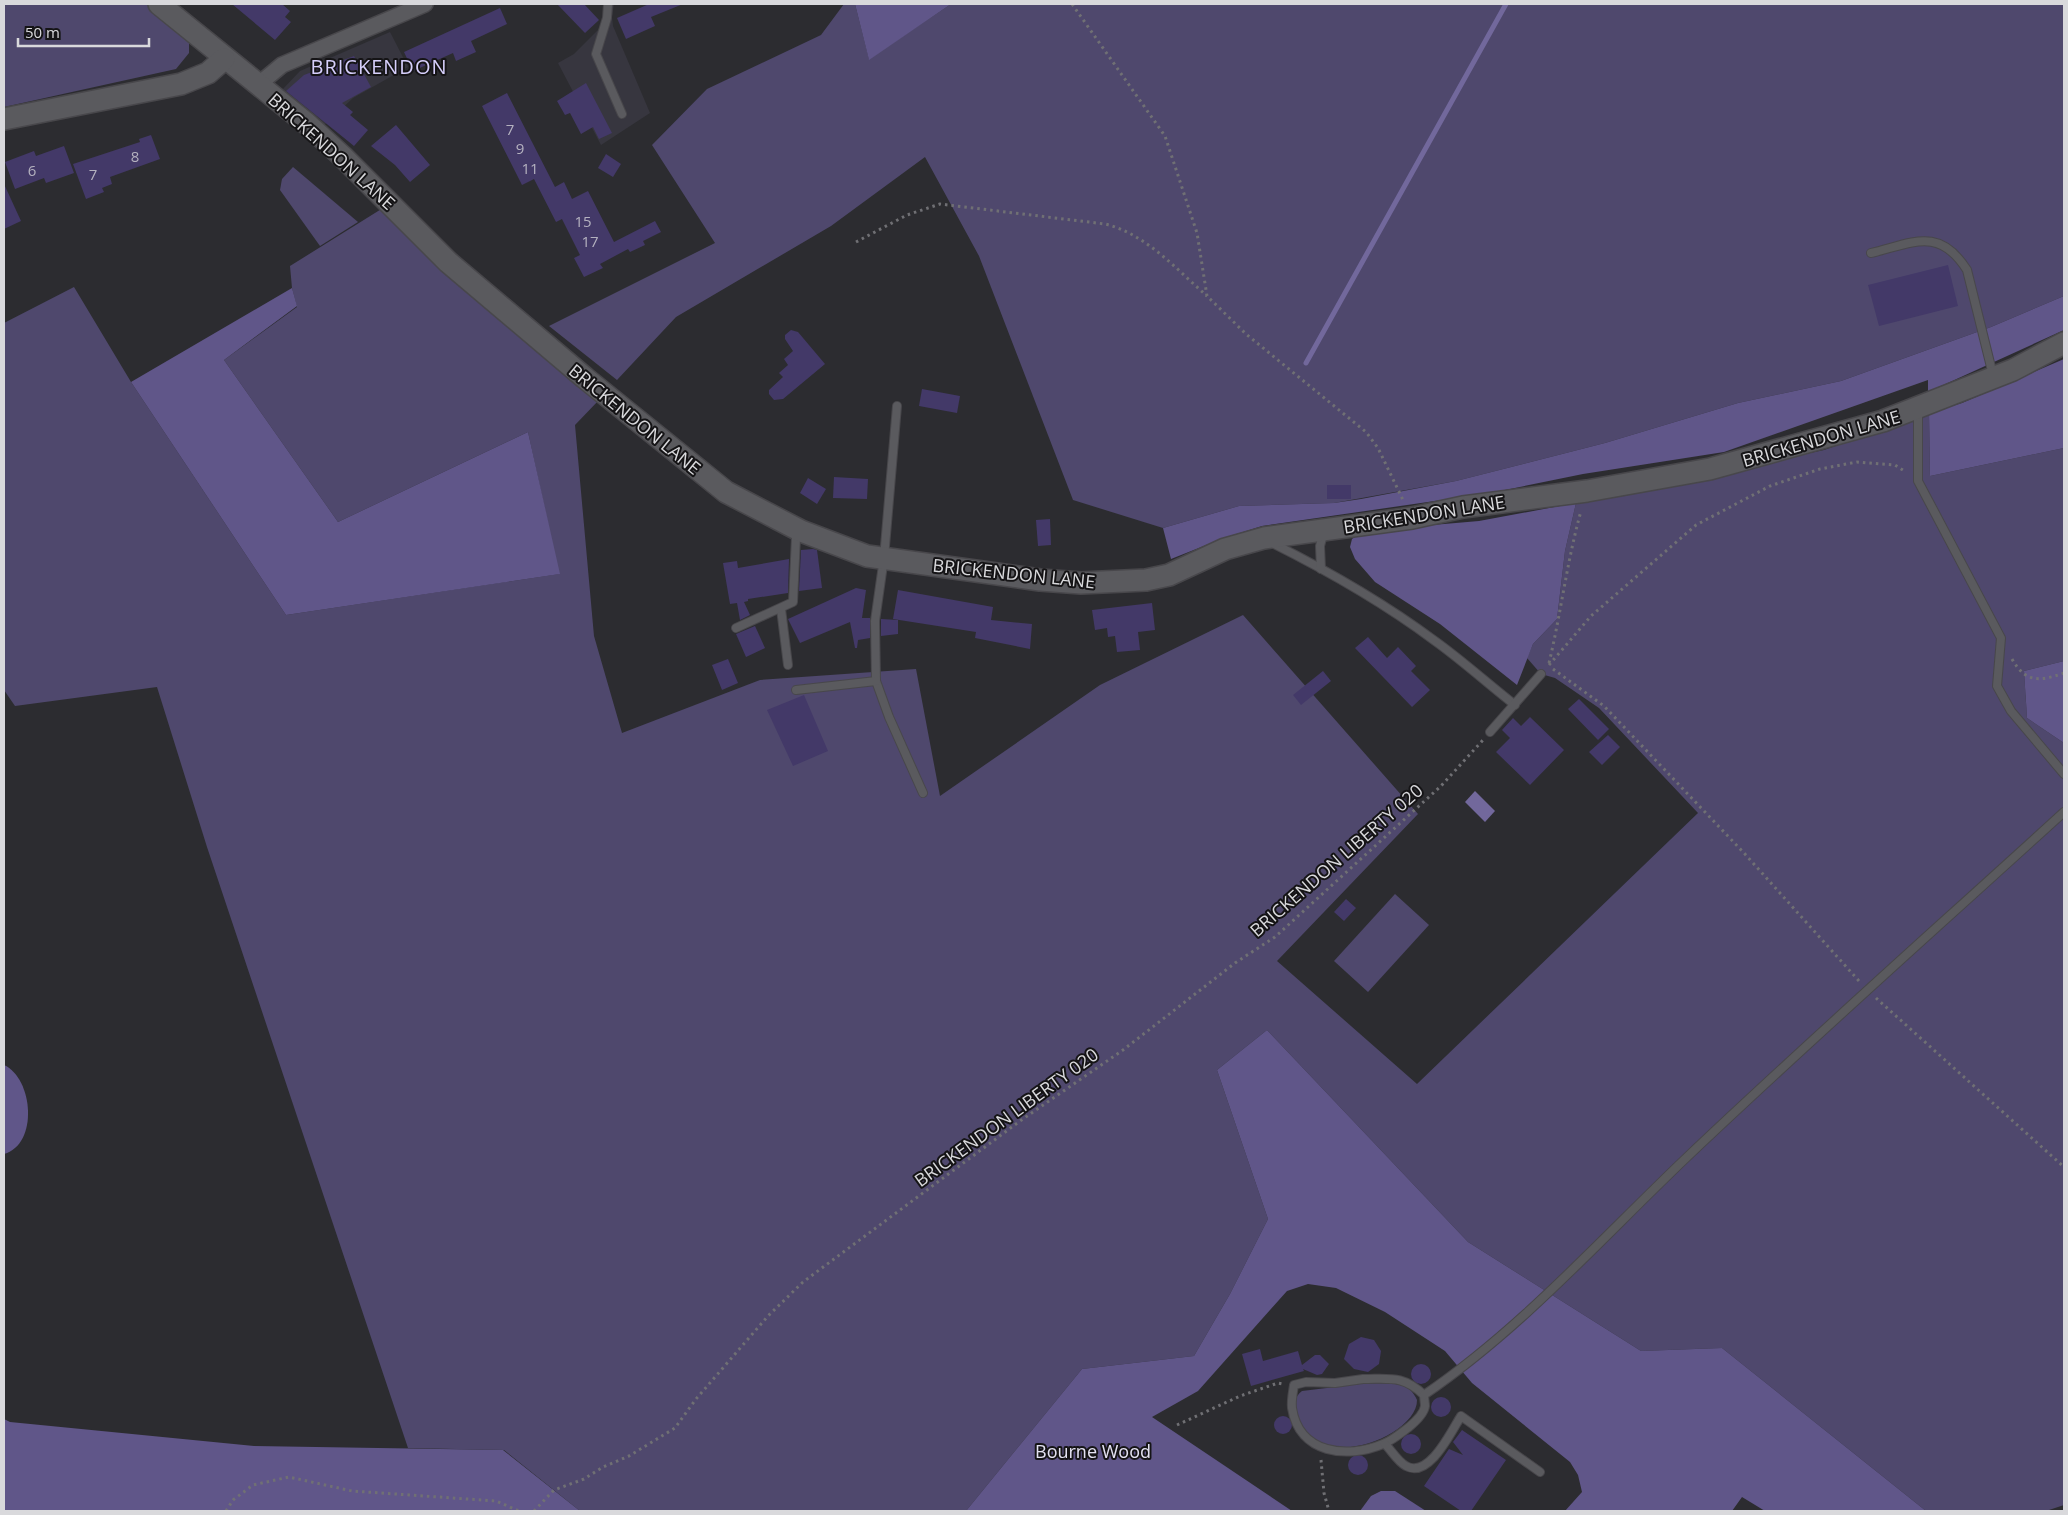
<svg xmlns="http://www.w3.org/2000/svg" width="2068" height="1515" font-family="'Open Sans',sans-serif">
<rect width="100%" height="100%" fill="#2c2c30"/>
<g fill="#37363f">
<path d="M603,4h11l-2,13 1,9 37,87 -49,32 -43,-82 16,-9 26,-26 3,-7z"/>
<path d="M390,32l18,35 -55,31 -31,29 -39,-38 17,-18z"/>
</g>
<g fill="#4f486d">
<path d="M4,4h144l41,33v16l-13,16 -172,38z"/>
<path d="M844,4h11l14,55 82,-55h1113v292l-73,31 -150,54 -103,22 -133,40 -149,38 -122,22 -95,3 -76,22 -90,-28 -94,-244 -54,-99 -94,69 -155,91 -59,63 -68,-54 166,-83 -63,-98 55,-56 114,-54z"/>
<path d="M293,167l65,55 -38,24 -40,-56 2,-11z"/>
<path d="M383,208l216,192 -24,25 19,211 28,97 138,-53 156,-11 24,127 160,-111 143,-70 175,199 -141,147 140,123 281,-271 -99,-105 -44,-30 -14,-4 -14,-16 6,-14 24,-25 8,-68 11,-48 248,-53 105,-37 1,63 134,-28v213l-40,10 3,47 37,25v762l-18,6h-120l-204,-163 -81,3 -173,-109 -201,-212 -50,40 51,149 -38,75 -36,62 -112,13 -116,142h-386l-76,-61 -96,-2 -201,-601 -50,-160 -142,19 -11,-16v-367l70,-36 57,95 155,233 273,-41 -31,-142 -190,90 -114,-162 73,-53 -5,-19 -2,-22z"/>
<path d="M1395,894l34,31 -61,67 -34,-31z"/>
<path d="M1368,1383c18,1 41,-4 49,17 1,37 -107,79 -121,12 -2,-9 -1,-16 6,-21z"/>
</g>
<g fill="#605689">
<path d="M855,4h96l-82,56z"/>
<path d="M292,288l5,18 -73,54 114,162 190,-90 32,142 -274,41 -155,-233z"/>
<path d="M2064,296v34l-136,62v-12l-204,72 -141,22 -93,19 -228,33 -38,12 -53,21 -8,-31 76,-22 95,-3 27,-4 95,-18 149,-38 133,-40 103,-22 150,-54z"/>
<path d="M2064,359v89l-134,28 -1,-63 33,-10z"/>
<path d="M1576,503l-11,48 -8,68 -24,25 -16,41 -77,-61 -65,-42 -20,-23 -5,-12 2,-8 11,-8 116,-10z"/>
<path d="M2064,661v82l-37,-25 -3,-47z"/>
<path d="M1267,1030l201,212 173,109 81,-3 204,163h-161l-23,-14 -10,14h-167l17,-19 -4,-17 -8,-13 -98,-79 -27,-32 -60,-39 -49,-24 -28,-4 -21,7 -89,100 -46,26 140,94h-326l116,-142 112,-13 36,-62 38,-75 -51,-149z"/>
<path d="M4,1065c29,13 35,79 0,89z"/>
<path d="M4,1419l6,3 244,24 249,4 77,61h-576z"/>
<path d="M1381,1491h14l31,20h-66l11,-15z"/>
</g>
<path fill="#72689c" d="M1475,791l20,20 -10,11 -20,-20z"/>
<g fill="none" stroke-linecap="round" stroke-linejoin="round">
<path stroke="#72689c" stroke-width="5" d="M1306,363l200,-359"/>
</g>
<g fill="#433968">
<path d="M232,4h50l8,7 -5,6 6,5 -16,18z"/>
<path d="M557,4h27l15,16 -14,13z"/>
<path d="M649,4h34l-32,13 4,9 -29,13 -9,-21z"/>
<path d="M500,8l7,16 -36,17 5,11 -20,9 -3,-8 -40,18 -9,-19z"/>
<path d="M354,56l17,31 -29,16 11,9 -3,3 18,15 -14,16 -68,-55 18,-16z"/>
<path d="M586,83l26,50 -13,6 -6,-12 -12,7 -11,-21 -5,2 -8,-14z"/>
<path d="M507,93l48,94 9,-5 8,17 16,-8 26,51 41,-21 6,11 -18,9 2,4 -15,7 -2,-3 -28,15 3,4 -19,9 -10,-19 6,-3 -18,-36 -6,3 -22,-43 -12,6 -40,-79z"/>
<path d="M396,125l34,40 -20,17 -15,-17 -24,-19z"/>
<path d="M151,135l9,24 -50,18 2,7 -10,4 2,4 -18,7 -13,-35 67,-22 -1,-3z"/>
<path d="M64,146l10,27 -28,10 -2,-5 -29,11 -10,-27 29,-11 2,5z"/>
<path d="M606,154l15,10 -8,13 -15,-9z"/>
<path d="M4,184l17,37 -17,8z"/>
<path d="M1948,265l10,41 -79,20 -11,-41z"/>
<path d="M791,330l7,2 27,32 -42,35 -9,1 -5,-6v-4l14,-13 -4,-4 9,-8 -4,-6 9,-8 -8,-12v-4z"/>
<path d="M922,389l38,7 -3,17 -38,-7z"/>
<path d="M834,477l34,2 -1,20 -34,-1z"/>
<path d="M808,478l18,11 -9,15 -17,-11z"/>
<rect x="1327" y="485" width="24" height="14"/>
<path d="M1050,519l1,26 -13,1 -2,-26z"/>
<path d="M813,549l4,1 5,38 -23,3 2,-41z"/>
<path d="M789,559l-1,34 -40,6v2l-4,1 6,13 -10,5 -3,-17 -7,1 -7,-41 14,-2 1,7z"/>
<path d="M856,588l10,2 -4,28h8v20l-12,2 -1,8h-2l-5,-26 -50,21 -12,-24z"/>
<path d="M898,590l95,17 -2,13 41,4 -2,25 -55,-11 1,-6 -83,-13z"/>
<path d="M1152,603l3,27 -17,2 2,18 -23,2 -2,-16 -7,1 -1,-9 -12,2 -3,-20z"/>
<path d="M881,619l17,1v14l-17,2z"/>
<path d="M755,626l10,22 -19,9 -10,-23z"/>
<path d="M1368,637l19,21 11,-11 18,19 -5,5 19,19 -18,17 -57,-59z"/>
<path d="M728,659l10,24 -16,7 -10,-25z"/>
<path d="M1323,671l8,10 -30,24 -8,-10z"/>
<path d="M804,695l24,56 -35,15 -26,-56z"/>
<path d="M1579,699l30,30 -11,11 -30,-31z"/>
<path d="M1530,717l34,33 -34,35 -34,-33 14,-14 -8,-8 11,-12 8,8z"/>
<path d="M1608,735l12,12 -18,18 -13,-13z"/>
<path d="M1346,899l10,9 -12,13 -10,-9z"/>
<path d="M1361,1337l13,3 7,11 -2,13 -11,8 -14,-3 -10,-10 5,-15z"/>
<path d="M1260,1349l3,12 35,-10 4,14 13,-10h5l9,9 -7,10 -5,1 -14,-6 1,2 -53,15 -9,-32z"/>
<circle cx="1421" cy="1374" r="10"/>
<circle cx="1441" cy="1407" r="10"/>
<circle cx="1283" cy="1425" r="9"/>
<path d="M1462,1430l44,30 -35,51h-10l-37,-25 25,-37 14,6 -10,-13z"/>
<circle cx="1411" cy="1444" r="10"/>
<circle cx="1358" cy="1465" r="10"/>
</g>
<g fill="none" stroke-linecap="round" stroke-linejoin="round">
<defs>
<g id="lane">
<path d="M608,4l-1,14 -11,36 26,60"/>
<path d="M1871,253c42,-10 68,-27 96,17l26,105"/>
<path d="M897,406l-13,152 -9,63 1,60 13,36 34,76"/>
<path d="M1918,411v70l83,157 -4,48 14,25 53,63"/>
<path d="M1272,543c56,28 112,60 163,98 28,20 53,43 80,64"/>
<path d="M1321,569l-1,-23 4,-15"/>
<path d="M781,609l7,56"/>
<path d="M736,628l57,-26 3,-65 4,-4"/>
<path d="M796,690l80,-9"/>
<path d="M1490,732l51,-58"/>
<path d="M1363,1379c27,0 40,-4 61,16 0,3 1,8 1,11 -1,8 -10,16 -16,21 -8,6 -16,13 -26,17 -36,15 -84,10 -91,-36 -1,-7 1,-16 2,-23l12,-3 29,1z"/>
<path d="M1424,1395c97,-66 176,-155 261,-236 124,-118 253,-232 379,-347"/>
<path d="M1385,1444c6,6 13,18 21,22 23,13 45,-34 55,-50l79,56"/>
</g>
<path id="street" d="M258,85l24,-20 143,-61"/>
<g id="secondary">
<path d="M159,4l147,119 36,33 106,106 137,116 141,114 75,39 66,25 173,24 41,3 65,-3 23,-5 56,-26 39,-11 148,-20 51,-11 124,-16 123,-22 173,-48 130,-51 51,-27"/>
<path d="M4,119l177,-35 27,-11 16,-14"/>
</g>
</defs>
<use href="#lane" stroke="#48474b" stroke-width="10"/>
<use href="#street" stroke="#48474b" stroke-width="18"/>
<use href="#secondary" stroke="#48474b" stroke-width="24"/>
<g stroke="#707074" stroke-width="3" stroke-dasharray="2.5 4" stroke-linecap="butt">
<path d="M1072,4l93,132 32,97 10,63 39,38 120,98 12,16 25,52"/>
<path d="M856,242l51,-27 33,-11 165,20c41,10 71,45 102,72"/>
<path d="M2012,659c14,25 29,22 52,14"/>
<path d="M1549,663c12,-50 18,-102 32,-152"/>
<path d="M1549,665l42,-49 105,-91 74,-39 50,-17 37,-7 38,3 11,7"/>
<path d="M1553,669l51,37 140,147 115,128"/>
<path d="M1876,998l188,169"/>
<path d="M1177,1425l63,-29 38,-13 5,1"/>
<path d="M1321,1460l3,33 5,18"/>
<path d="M226,1511l7,-11 20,-15 36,-8 63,14 144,10 23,10"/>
<path d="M534,1511l20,-21 30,-11 19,-12 26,-11 46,-28 21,-29 72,-83 35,-34 217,-161 103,-71 112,-87 40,-26 166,-151 42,-46"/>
</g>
<use href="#lane" stroke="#5a5a5e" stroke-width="8"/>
<use href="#street" stroke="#5a5a5e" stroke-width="15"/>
<use href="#secondary" stroke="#5a5a5e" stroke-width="21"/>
</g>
<g text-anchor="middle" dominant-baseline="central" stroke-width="4" stroke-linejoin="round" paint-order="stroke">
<g font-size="15" fill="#b4b1bf">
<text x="510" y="129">7</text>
<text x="520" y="148">9</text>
<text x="135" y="156">8</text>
<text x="530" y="168">11</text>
<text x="32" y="170">6</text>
<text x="93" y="174">7</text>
<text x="583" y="221">15</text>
<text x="590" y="241">17</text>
</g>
<g font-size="18" fill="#d9d9dc" stroke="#151416">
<text transform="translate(332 151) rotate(42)">BRICKENDON LANE</text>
<text transform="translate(635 419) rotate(39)">BRICKENDON LANE</text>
<text transform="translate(1821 438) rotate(-16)">BRICKENDON LANE</text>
<text transform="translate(1424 514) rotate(-9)">BRICKENDON LANE</text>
<text transform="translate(1014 573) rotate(6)">BRICKENDON LANE</text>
<text transform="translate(1336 860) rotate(-41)">BRICKENDON LIBERTY 020</text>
<text transform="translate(1006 1117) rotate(-36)">BRICKENDON LIBERTY 020</text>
</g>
<g font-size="18" fill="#e4e2f2" stroke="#151416">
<text x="1093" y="1451">Bourne Wood</text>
</g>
<g font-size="20" letter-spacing="1" fill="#d6cffb" stroke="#151416">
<text x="379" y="66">BRICKENDON</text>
</g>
</g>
<rect width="2068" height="1515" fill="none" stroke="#d9d9dc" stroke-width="10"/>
<path d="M18 38v8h131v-8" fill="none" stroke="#d9d9dc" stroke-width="2.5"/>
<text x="25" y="38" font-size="15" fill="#d9d9dc" stroke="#151416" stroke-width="4" paint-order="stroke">50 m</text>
</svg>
